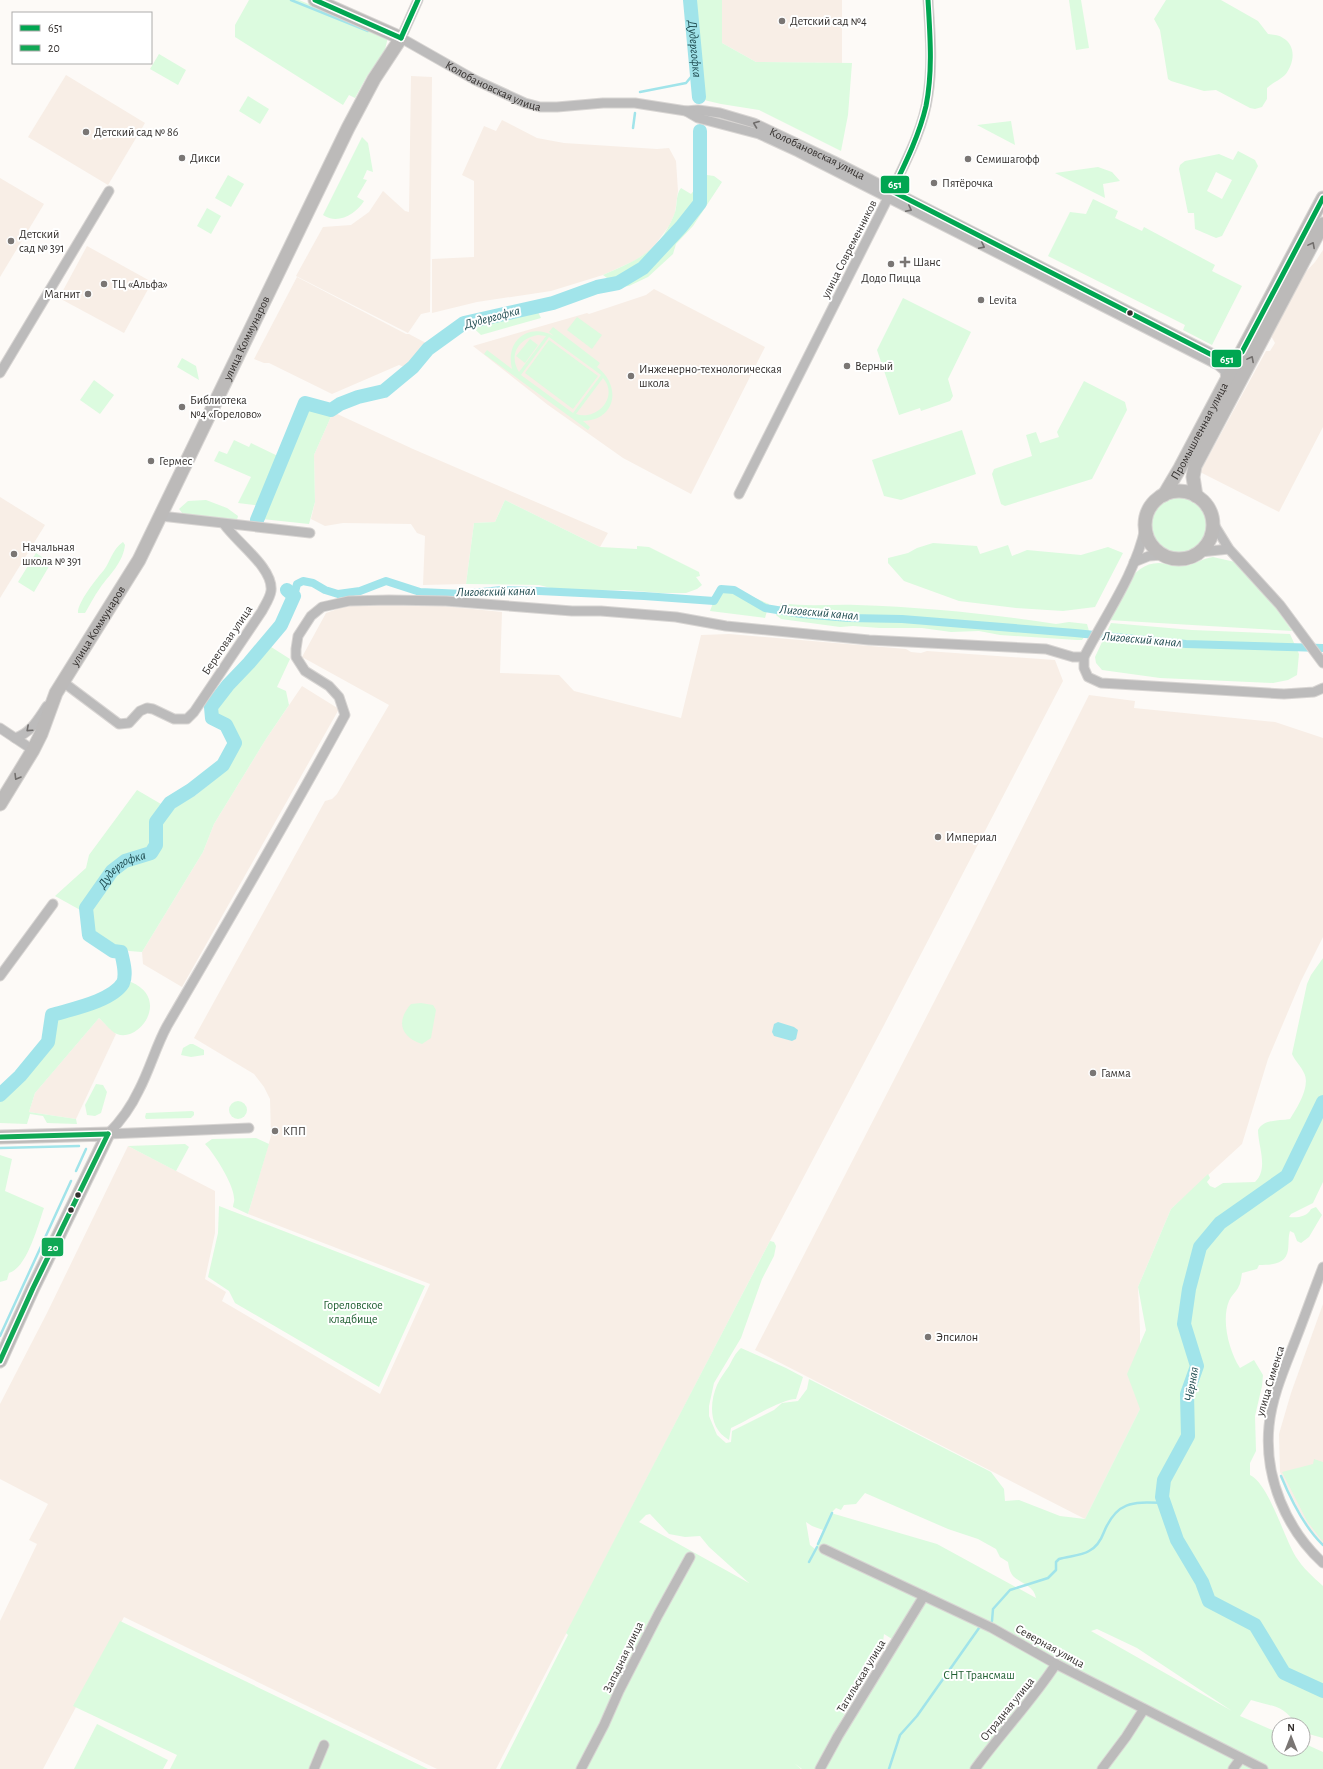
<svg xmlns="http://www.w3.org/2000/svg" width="1323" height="1769" font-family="'Alegreya Sans',sans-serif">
<rect width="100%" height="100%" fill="#fdfaf7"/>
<g fill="#f8eee6">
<path d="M722,0h120v63l-86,-1 -34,-19z"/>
<path d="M66,75l79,48 -37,62 -80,-48z"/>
<path d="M411,76l21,1 -2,235 -9,2 -13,19 -112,-57 27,-49 28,-2 18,-13 14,-21 22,20 4,1z"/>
<path d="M502,120l35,18 27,5 93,6 12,-1 7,13 2,30 -3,22 -6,13 -17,23 -16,11 -33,15 -52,16 -74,11 -45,11v-54l42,-2v-76l-12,-6 22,-49 12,5z"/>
<path d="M0,178l44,26 -44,73z"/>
<path d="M87,246l65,36 -28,51 -65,-35z"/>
<path d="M1323,250v177l-44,85 -79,-40 66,-121h4l5,-8 -4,-7 30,-59 14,-15z"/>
<path d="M297,277l109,57h3l17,9 -22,24 -5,-2 -67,29 -63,-31h-5l-10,-4z"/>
<path d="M654,289l111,58 -74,147 -68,-36 -75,-53 -75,-59 114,-33 2,1 57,-19z"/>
<path d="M333,412l80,37 195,84 -8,14 -95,-47 -10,22 -21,1 -8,61 -43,1 2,-49 -8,-3 -6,-9 -68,-1 -18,3 -14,-7 4,-17 -1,-47z"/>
<path d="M0,497l45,28 -45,73z"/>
<path d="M352,604l91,2 59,6 -2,61 59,2 15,16 107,27 20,-83 28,-1 177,15 5,3 10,1 6,-2 128,9 8,21 -180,346 -111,210 -276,532h-59l-313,-152 -81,152h-43v-148l37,-77 -8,-4 19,-36 -48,-25v-75l47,-91 81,-167 87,45v42l-10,46 21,13 -4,9 158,93 50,-110 -182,-70 23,-78 -1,-37 -6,-12 -10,-13 -60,-36 131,-237 7,-2 5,-5 52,-89 -87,-48 24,-44z"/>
<path d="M302,686l37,23 -157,278 -39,-23 -1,-12 61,-100 11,-28 52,-85z"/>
<path d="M1089,695l46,6 -1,7 141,14 48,16v199l-22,44 -33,78 -26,85 -71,65 -33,78 2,42v80l-55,110 -330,-169 213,-414z"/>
<path d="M99,1018l17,16 -40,85 -47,-7 6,-19z"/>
<path d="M1323,1304v242l-6,-6 -20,-33 -17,-35 -1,-38 12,-41z"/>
</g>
<g fill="#dcfbdf" fill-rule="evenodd">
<path d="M249,0h50l89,37 -4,17 -17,22 -12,22 -6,-3 -6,10 -108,-68v-12z"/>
<path d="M695,0h27v43l34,19 96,1 -4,52 -7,36 -82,-41 -38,-6 -17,-4z"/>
<path d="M1069,0h12l8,48 -13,2z"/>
<path d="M1166,0h55l37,21 10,13c5,1 11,1 15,4 14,8 11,26 2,37 -5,5 -13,8 -18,13v11l-5,8 -7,2 -5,-1 -34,-18 -12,1 -33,-10 -3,-2 -8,-49 -6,-11z"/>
<path d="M159,54l27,16 -8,15 -28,-16z"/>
<path d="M248,96l21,13 -9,15 -21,-13z"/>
<path d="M1011,121l4,24 -38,-20z"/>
<path d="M362,137l6,6 5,29 -6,-2 -4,9 4,1 -10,17 7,4c-8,13 -26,24 -41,14z"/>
<path d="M1238,151l17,9 3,6 -36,70 -6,2 -21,-9 -1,-16h-6l-9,-44 1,-4 5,-4 34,-7 14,6zM1216,172l16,8 -10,19 -15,-8z"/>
<path d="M1098,167l14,5 8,9 -17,3 2,14 -50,-25z"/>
<path d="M228,175l16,9 -13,23 -16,-9z"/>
<path d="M707,175l7,1 8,6 -29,44 -17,18 -3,10 -25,23 -19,9 -10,1 -16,-12c34,-15 56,-23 71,-60 4,-9 1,-20 7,-27l10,6z"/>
<path d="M1093,199l25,12 -3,7 27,13 2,-4 71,38 -3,6 30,15 -30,59 -29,-15 2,-5 -137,-69 22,-44 16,2z"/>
<path d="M207,208l14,8 -10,18 -14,-8z"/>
<path d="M903,298l68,34 -23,47 5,17 -3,5 -29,10 -1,-3 -21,7 -22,-65z"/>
<path d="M536,308l5,10 -60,17 -13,-12z"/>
<path d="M577,317l25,18 -10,14 -25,-19z"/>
<path d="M553,327l47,36 -3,4c25,19 19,53 -14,54l7,6 -2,3 -104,-76 3,-4 25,19c-7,-28 16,-47 42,-33l-5,-4zM538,335l8,1 -27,36c-11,-17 0,-34 19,-37zM549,337l52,38 -28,38 -52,-38zM603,378c16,18 -5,43 -27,36z"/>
<path d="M530,339l8,6 -13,18 -9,-7z"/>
<path d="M549,340l49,36 -25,33 -48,-36z"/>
<path d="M182,358l14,8 3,14 -22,-13z"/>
<path d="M94,380l20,15 -14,19 -20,-14z"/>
<path d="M1084,381l41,21 2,8 -35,69 -87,27 -4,-2 -9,-30 2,-5 38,-13 -6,-21 10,-3 4,11 19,-6 -2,-5z"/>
<path d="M308,406l25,6 -19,43 1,47 -6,22 -47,-5z"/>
<path d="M962,430l14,44 -75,26 -17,-4 -12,-36z"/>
<path d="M234,440l15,7 2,-4 31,15 -20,48 -24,-3 13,-26 -37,-16 5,-10 8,3z"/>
<circle cx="1179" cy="525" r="29"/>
<path d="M206,500l21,8 11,8 -1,4 -54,-6 -4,-5 9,-8z"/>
<path d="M505,500l95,47 37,2v-3l12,1 50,25 1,4 -4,1 6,8 -5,4 -11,4h-26l-35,-3 -38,1 -36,-3 -12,-3 -73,-1 8,-61 21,-1z"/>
<path d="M123,542l2,3c-2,18 -16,30 -25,43 -6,8 -10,17 -15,25h-7c-1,-10 19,-35 26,-43 7,-10 8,-20 19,-28z"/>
<path d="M933,543l44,3 3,8 28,-9 4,11 15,-6 54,5 27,-8 15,6 -28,54 -32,4 -47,-3 -57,-7 -55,-20 -16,-18v-5l20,-5 9,-5z"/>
<path d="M36,553l15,10 -17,29 -16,-10z"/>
<path d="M1213,557l22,5 36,38 21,31 -184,-11c11,-21 22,-57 51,-57 8,0 16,4 25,3 10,-1 19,-8 29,-9z"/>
<path d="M727,586l42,18 -4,14 -55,-7 7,-19z"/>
<path d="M781,603c25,4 50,1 76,2 67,2 133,9 199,19l13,-2 18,2 2,7 -7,9h-5l-77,-5 -21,-4 -28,1 -29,-4h-42l-27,-2 -13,1 -59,-8 -5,-4z"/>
<path d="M1111,623l81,7 98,4 9,20 -2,21 -9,5 -15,3 -113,-5 -58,-8 -6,-7 -1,-6z"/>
<path d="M268,645l22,14 -13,28 9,4 3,14 -23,34 -52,85 -11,28 -61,100 -13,-1 -10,-6 -3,3c-19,-9 -23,-16 -28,-36 6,-10 24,-39 34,-45 10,-7 29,-4 36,-16 5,-9 1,-21 3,-31l16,-14 19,-11 29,-24 13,-25 -2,-13 -20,-21c-3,-16 18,-28 28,-39 8,-9 16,-19 24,-28z"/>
<path d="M137,790l24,14 5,-3 1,3c-3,5 -7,6 -10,9 -8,8 -3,17 -2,26l-7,12 -22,7 -13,10 -31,43 -27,-15 31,-28 3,-13z"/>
<path d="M1323,958v224l-10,21 -22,11 -2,3c8,1 18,0 22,-8l5,-2 6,8 -13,22 -8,6 -4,-2 -3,-8 -4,-2c-2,6 -1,13 -2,19 -2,15 -18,15 -29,15l-2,4 -15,4c-1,5 -1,10 -4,15 -3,5 -7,8 -9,13 -8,19 0,50 11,67l14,-8 9,15 -1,11 -7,30 1,35 -6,12v12c19,9 34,63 46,82 7,11 17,20 27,29v152l-18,-5 -2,-1v-7h-6c-15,-21 -24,-18 -46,-25l-11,16 39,17v16h24v-6l20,9v17h-521l-8,-6 7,6h-301l68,-134 -2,-2 204,-392 4,1 2,4 -2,10 -12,23 -21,59 -27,45 -5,23v10l8,19 9,8 5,-1 1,-11 42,-21 8,-7 16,-2 9,-12 2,-10 182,93 13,17 1,12 14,-1 41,16 25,3 55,-110 -13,-35 19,-44 -8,-43 33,-78 37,-35 2,4 -3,4 3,4 5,2 8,-5 32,-1c14,-13 3,-36 3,-52 6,-11 20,-9 32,-11 7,-11 21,-33 14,-46 -3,-7 -9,-12 -12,-19l15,-70 4,-9zM865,1493l83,36 30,10 18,10 4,8 8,5c1,6 2,11 6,15 8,7 20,9 22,21l-99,-54 -106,-31 5,-5 5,2 3,-5 12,-1zM650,1514l19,20 16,3 15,-1 9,11 40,36 -110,-61 7,-7zM806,1522l6,4 11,4 -8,19 -5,-4zM1097,1629l40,19 95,63 -141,-80zM884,1634l8,5 -55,88 45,-77z"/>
<path d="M131,982c40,17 8,61 -14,52 -6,-2 -13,-12 -18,-16l-64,75 -6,19 47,7 1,5 -30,-1 -4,-7 -13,-2 -3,10 -27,-1v-23l3,-1 41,-47 7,-12 4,-24 56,-18 14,-14z"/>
<path d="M421,1003l12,2 3,5 -5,28 -9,6c-22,-7 -26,-23 -11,-40z"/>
<path d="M190,1044h3l11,6v5l-13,2 -10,-2 2,-7z"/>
<path d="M96,1084l7,1 4,7 -6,21 -6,3 -8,-1 -2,-10z"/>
<circle cx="238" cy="1110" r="9"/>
<path d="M192,1111l2,1v3l-3,3 -45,1 -1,-2 1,-4z"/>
<path d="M256,1138l13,6 -21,70 -15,-7c0,-3 2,-6 1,-9 0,-13 -20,-45 -29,-54l7,-5z"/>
<path d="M185,1144l4,3 -13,24 -48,-25z"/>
<path d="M0,1155l12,4 -7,32 39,17c-6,17 -17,60 -35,65l-2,7 -7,2z"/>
<path d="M219,1206l206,80 -46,101 -144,-84 -6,-12 -21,-14 10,-44z"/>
<path d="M741,1348l45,20 17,9 -7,22c-15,0 -49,22 -65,29l-2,12c-20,-11 -20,-36 -12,-55 3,-7 8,-13 12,-19 3,-6 7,-14 12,-18z"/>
<path d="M1314,1459l9,3v80l-16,-21 -25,-49 31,-8z"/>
<path d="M120,1621l308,148h-258l7,-14 -104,-49z"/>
<path d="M97,1724l71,36 -5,9h-89z"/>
</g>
<path fill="#a1e4ea" d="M778,1022l16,5 4,3 -2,9 -4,2 -18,-5 -2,-4 2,-8z"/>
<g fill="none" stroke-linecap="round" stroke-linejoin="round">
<g stroke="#a1e4ea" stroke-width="2.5">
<path d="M291,0l77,31"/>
<path d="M640,92l46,-9 10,-12"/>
<path d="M633,128l2,-15"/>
<path d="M0,1148l79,-2"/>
<path d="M76,1171l10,-22"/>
<path d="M0,1336l71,-155"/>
<path d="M1281,1476c10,24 23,51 42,69"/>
<path d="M818,1544l14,-31"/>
<path d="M809,1562l8,-15"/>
<path d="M992,1621l1,-12 17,-19 38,-12 8,-8v-8l3,-3c9,-3 22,-3 30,-8 8,-4 12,-11 15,-19 13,-32 30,-30 60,-29"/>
<path d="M889,1769l11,-34 17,-19 62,-88"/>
</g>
<path stroke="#a1e4ea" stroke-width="8" d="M294,596l3,-12 6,-3 10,2 12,7 13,4 22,-3 26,-10 34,11 43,2 38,-4 38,1 105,5 70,5 7,-12 13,1 31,18 36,6 48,4 53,1 173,14 111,11 137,4"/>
<g stroke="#a1e4ea" stroke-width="14">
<path id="s1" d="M690,0l9,97"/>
<path d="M257,520l48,-117 26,7 9,-6 18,-7 26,-6 29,-24 15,-18 36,-26 89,-20 44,-16 21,-4 25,-15 38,-41 19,-24v-72"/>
<path id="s2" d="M0,1095l20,-19 28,-34 4,-27c20,-6 60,-14 71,-32 4,-9 0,-22 -2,-31l-8,-1 -24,-16 -3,-27 26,-37 13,-10 26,-8 5,-8v-23l14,-19 21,-13 32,-25 12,-22 -9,-18 -14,-7 -1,-11 17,-22 21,-22 32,-38 13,-29 -7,-6"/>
<path d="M1323,1102l-36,74 -67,47 -20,24 -11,42 -5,35 13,42 -10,28 1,42 -24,44 -2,17 15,43 25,42 7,19 46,24 29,48 39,18"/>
</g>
<defs>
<g id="street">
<path id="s3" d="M418,0l-17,38 74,42 50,23 15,4h17l46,-4h32l51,8 12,-1 22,3 34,10 80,38 387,197 11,1 9,-6"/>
<path d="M686,111l12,7 61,16 39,18 420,213 7,6 1,10"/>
<path d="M0,373l109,-182"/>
<path d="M739,494l158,-314c13,-27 27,-55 31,-85 5,-32 2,-64 0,-95"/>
<path d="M161,516l149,17"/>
<path d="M1213,523l16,26 51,56 43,58"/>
<path d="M1145,528c-9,45 -40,88 -61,129v11l4,9 13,6 183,11 30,-2 9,-4"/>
<path d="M1200,552l29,-3"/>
<path d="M1134,562l15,-6 13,-1"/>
<path d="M63,682l56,42 10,-1 11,-12 7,-3 6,1 21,10h13l7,-7 68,-101c3,-6 8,-13 9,-20 3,-23 -35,-49 -47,-67"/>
<path d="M0,728l33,22"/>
<path d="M15,738c16,-5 23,-19 32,-32"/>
<path d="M0,976l53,-72"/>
<path d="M108,1134c13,-13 23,-27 31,-44 11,-21 17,-44 28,-64 60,-103 121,-206 178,-311l-6,-18 -10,-11 -24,-15 -9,-14v-8l2,-13 13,-20 11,-9 27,-6 40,-1 57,1 126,10h29l75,6 50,9 143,14 177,9 27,8h11"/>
<path d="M108,1134l141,-6"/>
<path d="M1323,1267c-9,23 -17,46 -26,69 -11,29 -25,59 -28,90 -5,51 17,103 54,137"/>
<path d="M824,1549l168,79 64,36 207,105"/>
<path d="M314,1769l10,-24"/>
<path d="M581,1769l23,-44 15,-34 39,-76 32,-58"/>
<path d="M820,1769l18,-33 86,-140"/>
<path d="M975,1769c26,-36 57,-68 81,-105"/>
<path d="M1102,1769l24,-32 18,-28"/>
<path d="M1233,1769l8,-11"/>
</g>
<g id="secondary">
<circle cx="1179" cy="525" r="34"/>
<path id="s4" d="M1164,495l16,-27 143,-270"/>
<path d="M1196,496l-3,-19 2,-11 128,-242"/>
<path id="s5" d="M0,804l33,-54 8,-16 15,-41 83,-133 209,-432 26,-49 27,-41 -86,-38"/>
<path d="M0,1137l108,-3 -75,154 -33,73"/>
</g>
</defs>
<use href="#street" stroke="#d8d5d3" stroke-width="11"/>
<use href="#secondary" stroke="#d8d5d3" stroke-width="15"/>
<use href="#street" stroke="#bcbbbb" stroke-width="9"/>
<use href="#secondary" stroke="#bcbab9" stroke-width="13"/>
<defs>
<g id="bus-1">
<path d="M315,0l86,38"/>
<path d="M928,0c2,35 5,71 -2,106 -7,30 -21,58 -34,85l322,165c12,5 18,3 28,-4l81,-154"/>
<path d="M401,38l17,-38"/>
</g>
<g id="bus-2">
<path d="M0,1137l108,-3"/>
<path d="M0,1361l33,-73 75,-154"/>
</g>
</defs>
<use href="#bus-1" stroke="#fff" stroke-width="8"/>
<use href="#bus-2" stroke="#fff" stroke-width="8"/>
<use href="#bus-1" stroke="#00a651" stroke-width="5"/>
<use href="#bus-2" stroke="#10a855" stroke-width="5"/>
</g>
<defs><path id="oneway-chevron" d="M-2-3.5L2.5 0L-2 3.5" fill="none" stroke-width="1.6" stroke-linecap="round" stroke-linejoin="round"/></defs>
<g stroke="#716e6d">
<use href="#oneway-chevron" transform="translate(756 124) rotate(-159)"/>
<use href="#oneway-chevron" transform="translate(909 209) rotate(27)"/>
<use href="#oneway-chevron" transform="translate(982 246) rotate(27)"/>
<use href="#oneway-chevron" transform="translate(29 729) rotate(138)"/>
</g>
<g stroke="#716e6c">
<use href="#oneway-chevron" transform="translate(1312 245) rotate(-62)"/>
<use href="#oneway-chevron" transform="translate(1251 359) rotate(-62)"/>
<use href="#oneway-chevron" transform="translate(17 777) rotate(121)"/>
</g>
<g fill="#7a7674" stroke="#fff" stroke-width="1.5">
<circle cx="782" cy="21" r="4"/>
<circle cx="86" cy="132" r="4"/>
<circle cx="182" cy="158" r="4"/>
<circle cx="968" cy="159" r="4"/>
<circle cx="934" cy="183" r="4"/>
<circle cx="11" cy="241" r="4"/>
<path d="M903 256h4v4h4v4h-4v4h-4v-4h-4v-4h4z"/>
<circle cx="891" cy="264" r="4"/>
<circle cx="104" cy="284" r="4"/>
<circle cx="88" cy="294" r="4"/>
<circle cx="981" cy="300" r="4"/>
<circle cx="847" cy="366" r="4"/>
<circle cx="631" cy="376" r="4"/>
<circle cx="182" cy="407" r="4"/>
<circle cx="151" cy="461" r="4"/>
<circle cx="14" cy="554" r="4"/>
<circle cx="938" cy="837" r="4"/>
<circle cx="1093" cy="1073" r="4"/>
<circle cx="275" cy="1131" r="4"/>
<circle cx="928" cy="1337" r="4"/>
</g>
<g fill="#332f2d" stroke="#fff" stroke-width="1.5">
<circle cx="1130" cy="313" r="3.5"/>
<circle cx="78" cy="1195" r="3.5"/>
<circle cx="71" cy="1210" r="3.5"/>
</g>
<g text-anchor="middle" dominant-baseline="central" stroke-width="4" stroke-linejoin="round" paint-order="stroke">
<g font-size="12" fill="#332f2d" stroke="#fff" text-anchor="start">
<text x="790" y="21">Детский сад №4</text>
<text x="94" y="132">Детский сад № 86</text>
<text x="190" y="158">Дикси</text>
<text x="976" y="159">Семишагофф</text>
<text x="942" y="183">Пятёрочка</text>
<text x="19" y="234">Детский<tspan x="19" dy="14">сад № 391</tspan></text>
<text x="913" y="262">Шанс</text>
<text x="891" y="278" text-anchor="middle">Додо Пицца</text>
<text x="112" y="284">ТЦ «Альфа»</text>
<text x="80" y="294" text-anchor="end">Магнит</text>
<text x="989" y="300">Levita</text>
<text x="855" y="366">Верный</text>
<text x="639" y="369">Инженерно-технологическая<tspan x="639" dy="14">школа</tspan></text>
<text x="190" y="400">Библиотека<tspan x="190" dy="14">№4 «Горелово»</tspan></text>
<text x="159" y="461">Гермес</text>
<text x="22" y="547">Начальная<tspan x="22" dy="14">школа № 391</tspan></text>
<text x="946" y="837">Империал</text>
<text x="1101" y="1073">Гамма</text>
<text x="283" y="1131">КПП</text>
<text x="936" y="1337">Эпсилон</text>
</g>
<g font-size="12" fill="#332f2d" stroke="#fff">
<text stroke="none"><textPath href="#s3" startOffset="146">Колобановская улица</textPath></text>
<text stroke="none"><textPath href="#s3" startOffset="484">Колобановская улица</textPath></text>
<text transform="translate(849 249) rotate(-63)">улица Современников</text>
<text stroke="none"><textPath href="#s5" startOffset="528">улица Коммунаров</textPath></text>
<text stroke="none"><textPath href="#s4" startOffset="73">Промышленная улица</textPath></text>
<text stroke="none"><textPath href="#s5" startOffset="204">улица Коммунаров</textPath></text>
<text transform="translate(227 640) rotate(-56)">Береговая улица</text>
<text transform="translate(1270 1381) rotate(-73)">улица Сименса</text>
<text transform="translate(1050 1646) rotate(29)">Северная улица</text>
<text transform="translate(623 1657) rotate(-64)">Западная улица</text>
<text transform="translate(861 1676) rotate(-59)">Тагильская улица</text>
<text transform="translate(1007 1709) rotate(-51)">Отрадная улица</text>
</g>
<g font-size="12" fill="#1f5e31" stroke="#fff">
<text x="353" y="1305">Гореловское<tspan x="353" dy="14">кладбище</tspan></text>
<text x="979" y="1675">СНТ Трансмаш</text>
</g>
<g font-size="13" font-style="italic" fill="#204c51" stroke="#fff">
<text stroke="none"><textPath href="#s1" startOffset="49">Дудергофка</textPath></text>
<text transform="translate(492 318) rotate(-15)">Дудергофка</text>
<text transform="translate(496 592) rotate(-1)">Лиговский канал</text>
<text transform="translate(819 613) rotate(5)">Лиговский канал</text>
<text transform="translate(1142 640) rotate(5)">Лиговский канал</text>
<text stroke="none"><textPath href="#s2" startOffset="328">Дудергофка</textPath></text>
<text transform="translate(1192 1384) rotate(-80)">Чёрная</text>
</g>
</g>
<g stroke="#fff" stroke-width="1.5">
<rect x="880" y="175" width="30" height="19" rx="4" fill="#00a651"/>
<rect x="1211" y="349" width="31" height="19" rx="4" fill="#00a651"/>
<rect x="41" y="1237" width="23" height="20" rx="4" fill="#10a855"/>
</g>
<g font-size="11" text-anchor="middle" font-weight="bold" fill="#fff">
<text x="895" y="188">651</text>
<text x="1227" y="363">651</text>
<text x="53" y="1251">20</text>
</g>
<rect x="12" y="12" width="140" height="52" fill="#ffffff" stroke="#adacab"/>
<rect x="20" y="25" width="20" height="6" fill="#00a651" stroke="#adacab"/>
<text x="48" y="32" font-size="12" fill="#332f2d">651</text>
<rect x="20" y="45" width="20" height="6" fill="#10a855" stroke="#adacab"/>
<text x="48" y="52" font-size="12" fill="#332f2d">20</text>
<g transform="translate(1291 1737)"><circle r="19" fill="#ffffff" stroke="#adacab"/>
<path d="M0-3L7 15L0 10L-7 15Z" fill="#7a7674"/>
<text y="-6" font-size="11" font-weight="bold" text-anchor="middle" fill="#332f2d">N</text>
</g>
</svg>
